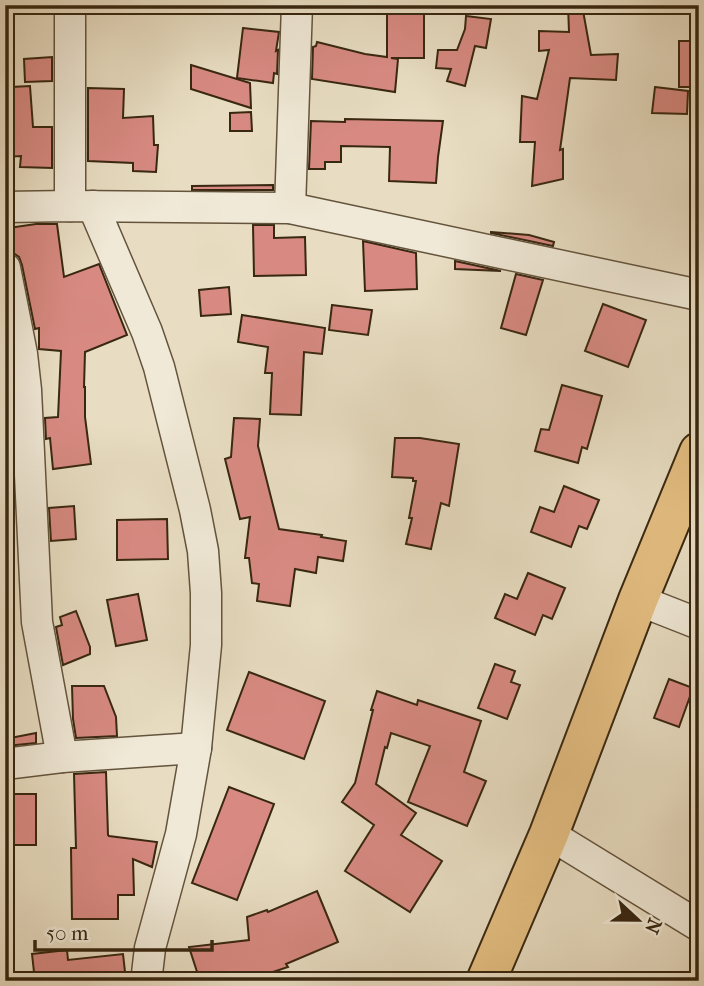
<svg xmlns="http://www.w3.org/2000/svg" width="704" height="986" font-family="'IM FELL French Canon',serif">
<rect width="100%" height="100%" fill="#e8ddc2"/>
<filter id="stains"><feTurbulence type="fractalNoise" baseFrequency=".00286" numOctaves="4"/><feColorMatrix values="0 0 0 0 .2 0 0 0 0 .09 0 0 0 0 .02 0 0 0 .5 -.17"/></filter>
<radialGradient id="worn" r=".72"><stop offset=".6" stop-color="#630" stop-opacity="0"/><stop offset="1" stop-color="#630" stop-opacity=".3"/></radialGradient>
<g fill="#d88a82" stroke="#382711" stroke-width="2">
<path d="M568,5h14l9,50 27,-1 -2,26 -46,-2 -10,72 3,-1v30l-31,7 3,-44h-15l2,-46 15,3 12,-49 -10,1v-20l30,1z"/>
<path d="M387,13h37v45h-33l7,1 -3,33 -83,-13 1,-32 3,-1 1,-4 48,12 22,3z"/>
<path d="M466,16l25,3 -5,29 -11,-2 -10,40 -18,-5 4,-12 -15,-1 2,-18h19l8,-21z"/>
<path d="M243,28l36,4 -3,19 2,-1 -1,24 -3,-1 -1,10 -36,-5z"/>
<rect x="679" y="41" width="20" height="46"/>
<path d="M52,57v24l-27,1 -1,-23z"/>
<path d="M191,65l59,18 1,25 -60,-19z"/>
<path d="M30,86l3,41h19v41l-32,-1 1,-11 -16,1v-49h8l-2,-21z"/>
<path d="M655,87l33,4 -1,23 -35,-1z"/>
<path d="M88,88l36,1 -1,29 30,-2 1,29h4l-2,27 -23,-1v-8l-45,-2z"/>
<path d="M251,112l1,19h-22v-18z"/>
<path d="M345,119l98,2 -5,36 -2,26 -47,-2 1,-34 -49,-1v16h-16v7h-16l2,-48 34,1z"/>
<path d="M273,185v5h-81v-4z"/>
<path d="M36,224h21l7,53 35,-13 28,71 -42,17 -1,35h1v30l6,47 -38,5 -3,-31 -4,1 -1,-21 13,-1 3,-66 -22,-2v-21l-4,1 -13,-64 -3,-8 -7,-5 -4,-24z"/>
<path d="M253,225h21v13l31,-1 1,38 -52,1z"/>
<path d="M491,232l38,3 25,7 -1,4 -62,-13z"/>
<path d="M363,241l53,12 1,36 -52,2z"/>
<path d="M455,261l46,10 -46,-2z"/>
<path d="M516,274l27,6 -17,55 -25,-7z"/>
<path d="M229,287l2,27 -30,2 -2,-26z"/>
<path d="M603,304l43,16 -18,47 -43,-16z"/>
<path d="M332,305l40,5 -4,25 -39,-5z"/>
<path d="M242,315l83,13 -3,26 -18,-2 -3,63 -31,-1 2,-41h-7l3,-26 -30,-5z"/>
<path d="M562,385l40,11 -15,53 -5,-2 -4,16 -43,-12 6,-22 8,1z"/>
<path d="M234,418l26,1 -2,27 21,83 43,6 -1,2 25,4 -3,20 -25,-4 -2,16 -21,-4 -5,37 -33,-5 2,-17 -7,-1 -3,-25h-4l5,-41 -10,2 -15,-60 6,-2z"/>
<path d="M395,438h25l39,6 -10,62 -8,-3 -10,46 -25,-5 6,-26h-3l7,-37h-3v-3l-21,-1z"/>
<path d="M564,486l35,14 -12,29 -8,-3 -8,21 -40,-15 9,-25 14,5z"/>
<path d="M74,506l2,33 -25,2 -2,-33z"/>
<path d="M167,519l1,40 -51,1v-40z"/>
<path d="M528,573l37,15 -13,31 -9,-4 -8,20 -40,-17 10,-24 12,5z"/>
<path d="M138,594l9,46 -31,6 -9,-46z"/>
<path d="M76,611l14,36v7l-27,11 -7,-38 6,-2 -2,-8z"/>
<path d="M495,664l20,7 -4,11 9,3 -13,34 -29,-11z"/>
<path d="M249,672l76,29 -21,58 -77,-29z"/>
<path d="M669,679l24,9 -14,39 -25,-9z"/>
<path d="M72,686h32l12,31 1,19 -41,2 -3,-19z"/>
<path d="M377,691l40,14 1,-5 63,21 -17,51 22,9 -19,45 -59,-24 22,-56 -39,-13 -4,15 -2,-1 -9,37 40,29 -15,22 41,26 -32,51 -65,-41 29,-46 -32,-23 13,-19 18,-73h-2z"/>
<path d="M36,733v10l-30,3 -1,-7z"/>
<path d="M106,772l2,63 1,1 48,6 -5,25 -19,-8 1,36h-16v24h-46l-1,-71h5l-2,-74z"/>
<path d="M229,787l45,17 -37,96 -45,-17z"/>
<path d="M11,794h25v51h-25v-8h-6v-20h6z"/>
<path d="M317,891l21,51 -52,22 2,3 -42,14h-46l-11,-34 60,-7 -2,-23 20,-7 1,2z"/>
<path d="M67,950l1,10 55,-6 3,27h-47v-3l-44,3 -3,-27z"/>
</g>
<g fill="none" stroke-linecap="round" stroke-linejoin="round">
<defs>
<g id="minor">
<path d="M70,5v201"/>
<path d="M93,206l54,126 12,35 36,143 8,41 3,42v52l-10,103 -15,86 -31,114 -3,26v7"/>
<path d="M5,207l65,-1 220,2 409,87"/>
<path d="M290,208l7,-203"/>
<path d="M5,268l17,86 4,36 11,232 25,135"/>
<path d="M638,600l61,24"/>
<path d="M5,764l57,-7 134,-9"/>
<path d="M549,834l150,92"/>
</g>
<path id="highway" d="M486,981l63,-147 89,-234 61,-148"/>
</defs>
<use href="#minor" stroke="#64543d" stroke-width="33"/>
<use href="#highway" stroke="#382711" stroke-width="42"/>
<use href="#minor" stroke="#f0e9d7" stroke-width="30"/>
<use href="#highway" stroke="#e4be81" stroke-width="38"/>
</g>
<rect width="704" height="986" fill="none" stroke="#e8ddc2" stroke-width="28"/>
<rect x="7" y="7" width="690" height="972" fill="none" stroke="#382711" stroke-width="3.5"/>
<rect x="14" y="14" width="676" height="958" fill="none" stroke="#382711" stroke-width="2"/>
<g transform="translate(638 920) rotate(112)" stroke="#f0e9d7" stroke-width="5" paint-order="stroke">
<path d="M0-5L12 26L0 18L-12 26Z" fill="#382711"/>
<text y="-10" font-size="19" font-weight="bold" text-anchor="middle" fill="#382711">N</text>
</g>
<path d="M35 940v10h177v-10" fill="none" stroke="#382711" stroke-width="3.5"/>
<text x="46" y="940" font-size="21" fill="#382711" stroke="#f0e9d7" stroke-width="5" paint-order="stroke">50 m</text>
<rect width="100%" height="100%" filter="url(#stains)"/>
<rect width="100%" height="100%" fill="url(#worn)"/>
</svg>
